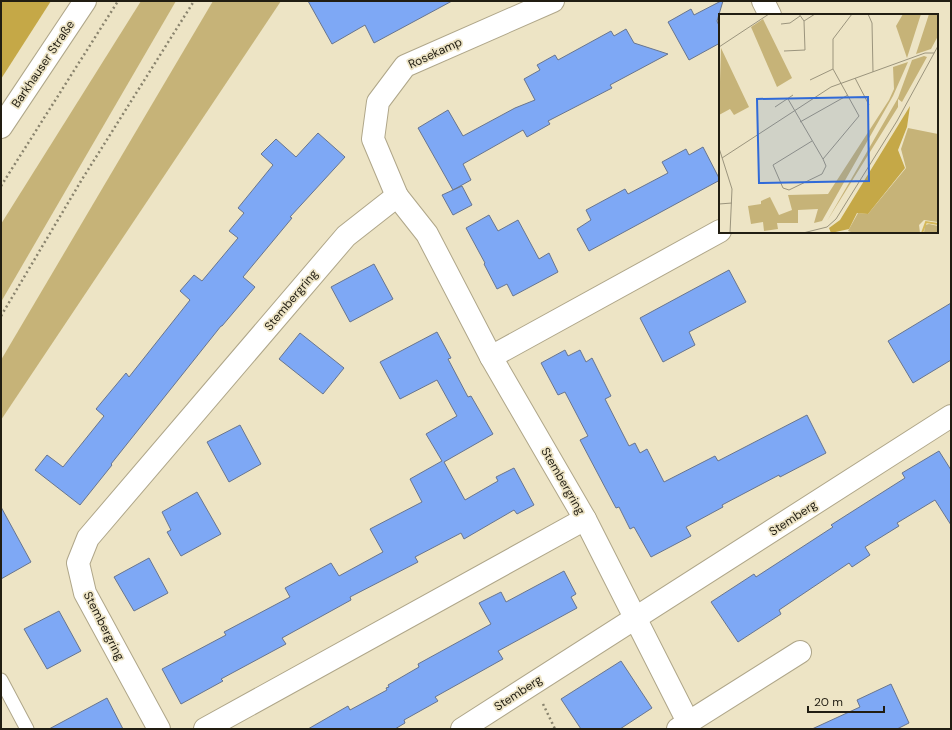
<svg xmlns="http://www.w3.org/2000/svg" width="952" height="730" font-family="'DM Sans',sans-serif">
<rect width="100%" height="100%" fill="#ede4c5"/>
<g fill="#c6b378">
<path d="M141,1h35l-175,301v-78z"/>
<path d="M213,1h68l-280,419v-60z"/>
</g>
<path fill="#c5a847" d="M1,1h50l-50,78z"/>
<g fill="#7ea8f5" stroke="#68758e">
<path d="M308,1h144l-78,42 -9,-18 -33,19z"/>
<path d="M721,1h2l-6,20 3,7v15l-31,17 -21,-38 23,-13 3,6z"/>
<path d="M626,29l8,14 34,11 -58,31 2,3 -64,33 2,3 -23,13 -4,-7 -60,34 8,16 -18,10 -35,-62 30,-18 15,26 52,-28 20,-8 -11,-21 16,-9 -3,-5 18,-10 3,5 53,-29 3,5z"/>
<path d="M318,133l27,24 -55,60 2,1 -49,59 12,10 -33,39h-1l-110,138 1,1 -32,40 -45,-35 12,-15 16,12 41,-51 -8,-7 30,-36 3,4 61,-77 -10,-9 14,-16 8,6 36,-43 -9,-7 15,-18 -6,-5 35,-43 -12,-11 15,-15 20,18z"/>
<path d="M703,147l17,33 -131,71 -12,-22 14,-9 -5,-10 39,-21 3,5 40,-21 -6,-11 24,-13 3,6z"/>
<path d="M462,186l10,19 -19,10 -11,-20z"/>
<path d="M489,215l9,16 20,-11 21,39 10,-6 9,19 -45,24 -6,-12 -10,5 -13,-25 1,-1 -19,-35z"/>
<path d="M374,264l19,35 -43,23 -19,-35z"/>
<path d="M729,270l17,32 -57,30 6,13 -32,17 -23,-44z"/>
<path d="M951,303v57l-38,23 -25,-42z"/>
<path d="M437,332l14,26 -3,1 20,38 3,-1 22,38 -49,28 21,38 33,-19 -2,-4 18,-9 20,37 -17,9 -3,-4 -50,29 -3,-6 -46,24 3,5 -68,35 1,3 -69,38 4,6 -65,35 2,2 -42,23 -19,-35 64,-34 -2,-3 66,-35 -5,-9 46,-25 8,13 44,-24 -13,-23 52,-27 -12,-23 32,-18 -16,-27 31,-18 -20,-36 -37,19 -20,-37z"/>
<path d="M300,333l44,35 -21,26 -44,-35z"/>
<path d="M565,350l3,6 12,-6 6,12 6,-4 19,38 -6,3 24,47 6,-3 5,10 7,-4 17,33 51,-26 3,5 89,-46 19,38 -46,24 -1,-2 -57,30 1,2 -37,20 5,9 -40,21 -17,-30 -4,2 -11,-22 -3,1 -36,-68 8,-4 -23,-44 -7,3 -17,-32z"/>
<path d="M240,425l21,39 -32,18 -22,-40z"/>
<path d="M939,451l12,19v55l-16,-25 -38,23 2,3 -34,21 5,8 -18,12 -3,-4 -70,47 2,4 -43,28 -27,-40 43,-28 2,3 77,-50 -2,-2 74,-47 -3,-5z"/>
<path d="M197,492l24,42 -40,22 -14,-24 4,-2 -9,-18z"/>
<path d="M1,507l30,55 -30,17z"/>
<path d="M149,558l19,35 -34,18 -20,-34z"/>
<path d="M564,571l12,23 -5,3 6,11 -79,43 5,8 -68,38 3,4 -34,19 1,3 -10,6h-87l40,-23 2,4 37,-20 -1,-2 3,-1 -1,-2 31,-18 -1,-3 73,-40 -12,-21 22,-11 5,10z"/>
<path d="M59,611l22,40 -34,18 -23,-40z"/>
<path d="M621,661l31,47 -32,21h-39l-20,-30z"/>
<path d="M891,684l18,39 -12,6h-85l48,-22 -3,-7z"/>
<path d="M107,698l16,31h-74z"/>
</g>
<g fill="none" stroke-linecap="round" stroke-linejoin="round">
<defs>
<path id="lane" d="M1,680l26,49"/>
<g id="street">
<path d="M763,1l7,14"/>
<path d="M397,196l-24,-57 5,-37 27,-36 148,-65"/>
<path d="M491,357l229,-126"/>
<path d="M159,729l-74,-136 -7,-30 10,-25 258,-302 51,-40 30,38 64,123 94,162 103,203"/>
<path d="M205,729l380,-210"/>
<path d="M462,729l489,-313"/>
<path d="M678,729l122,-77"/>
</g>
<path id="secondary" d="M1,127l84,-126"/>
</defs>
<use href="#lane" stroke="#afa689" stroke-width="15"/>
<use href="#street" stroke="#afa689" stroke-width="24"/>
<use href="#secondary" stroke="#afa689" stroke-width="24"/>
<g stroke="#89836d" stroke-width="2.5" stroke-dasharray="2 3" stroke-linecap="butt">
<path d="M1,186l117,-185"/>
<path d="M1,316l80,-135 113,-180"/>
<path d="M543,704l12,25"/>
</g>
<use href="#lane" stroke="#fff" stroke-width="13"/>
<use href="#street" stroke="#fff" stroke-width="22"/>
<use href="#secondary" stroke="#fff" stroke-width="22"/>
</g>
<g text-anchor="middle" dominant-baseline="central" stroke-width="3.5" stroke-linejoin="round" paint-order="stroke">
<g font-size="12" fill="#211d12" stroke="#ede4c5">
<text transform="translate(435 53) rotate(-25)">Rosekamp</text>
<text transform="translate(43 64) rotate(-56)">Barkhauser Straße</text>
<text transform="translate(291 300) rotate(-50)">Stembergring</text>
<text transform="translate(563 481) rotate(60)">Stembergring</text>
<text transform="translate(793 518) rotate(-33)">Stemberg</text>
<text transform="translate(104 626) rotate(63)">Stembergring</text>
<text transform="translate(518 693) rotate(-33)">Stemberg</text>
</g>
</g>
<g transform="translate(719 14)">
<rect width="219" height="219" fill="#ede4c5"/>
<path d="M184,0h18l-14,44 -11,-32zM210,0h9v22l-7,13 -15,5zM44,5l29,59 -15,9 -26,-60zM2,34l28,59 -15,8 -4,-6 -11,6zM205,42l3,1 -25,45 -4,-3v8l-71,114 71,-123 14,-38zM189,48l-15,34 -71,125 -8,2 4,-14 -20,1v13h-21l1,6 -14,2 -1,-9 -12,2 -3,-18 13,-2v-3l9,-4 9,18 13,-5 -4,-15 40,-1 61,-94 5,-11 -1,-22zM189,114l30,6v88l-14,-2 -5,5 1,8h-66l-6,-2 10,-18 10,1 38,-46 -5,-19zM210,210l9,2v7h-14l1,-8z" fill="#c6b378"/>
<path d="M191,92l-3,21 -9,23 7,18 -37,46 -11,-1 -8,16 -18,4 -2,-5 11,-8z" fill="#c5a847"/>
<path fill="none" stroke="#d5b858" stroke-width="2" d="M203,219l4,-11 12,2"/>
<path fill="none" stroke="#9b947d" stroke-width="1" d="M149,0l4,9 1,49M85,7l11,-7M62,10l9,-1 10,-7M0,33l50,-33M65,37l21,-1 -1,-29 -5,-7M136,64l14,27M91,66l23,-11M69,85l35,60 36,-43 -26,-47v-30l19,-25M56,93l18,-12M81,108l48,-27M93,127l-39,24 10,23 6,2 33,-16 4,-8 -3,-7M0,134l13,41 -2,44M3,144l109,-71 94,-34h9M0,190l13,-1M84,219l24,-6 9,-8 61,-98 41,-75"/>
<path fill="#306ad8" fill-opacity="0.15" stroke="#306ad8" stroke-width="2" d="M149,83l1,84 -110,2 -2,-84z"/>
<rect width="219" height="219" fill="none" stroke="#211d12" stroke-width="2"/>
</g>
<rect width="952" height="730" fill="none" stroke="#211d12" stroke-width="4"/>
<path d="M808 706v6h76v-6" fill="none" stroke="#211d12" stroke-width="2"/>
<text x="814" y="706" font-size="12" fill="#211d12" stroke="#ede4c5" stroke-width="3" paint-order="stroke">20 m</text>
</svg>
